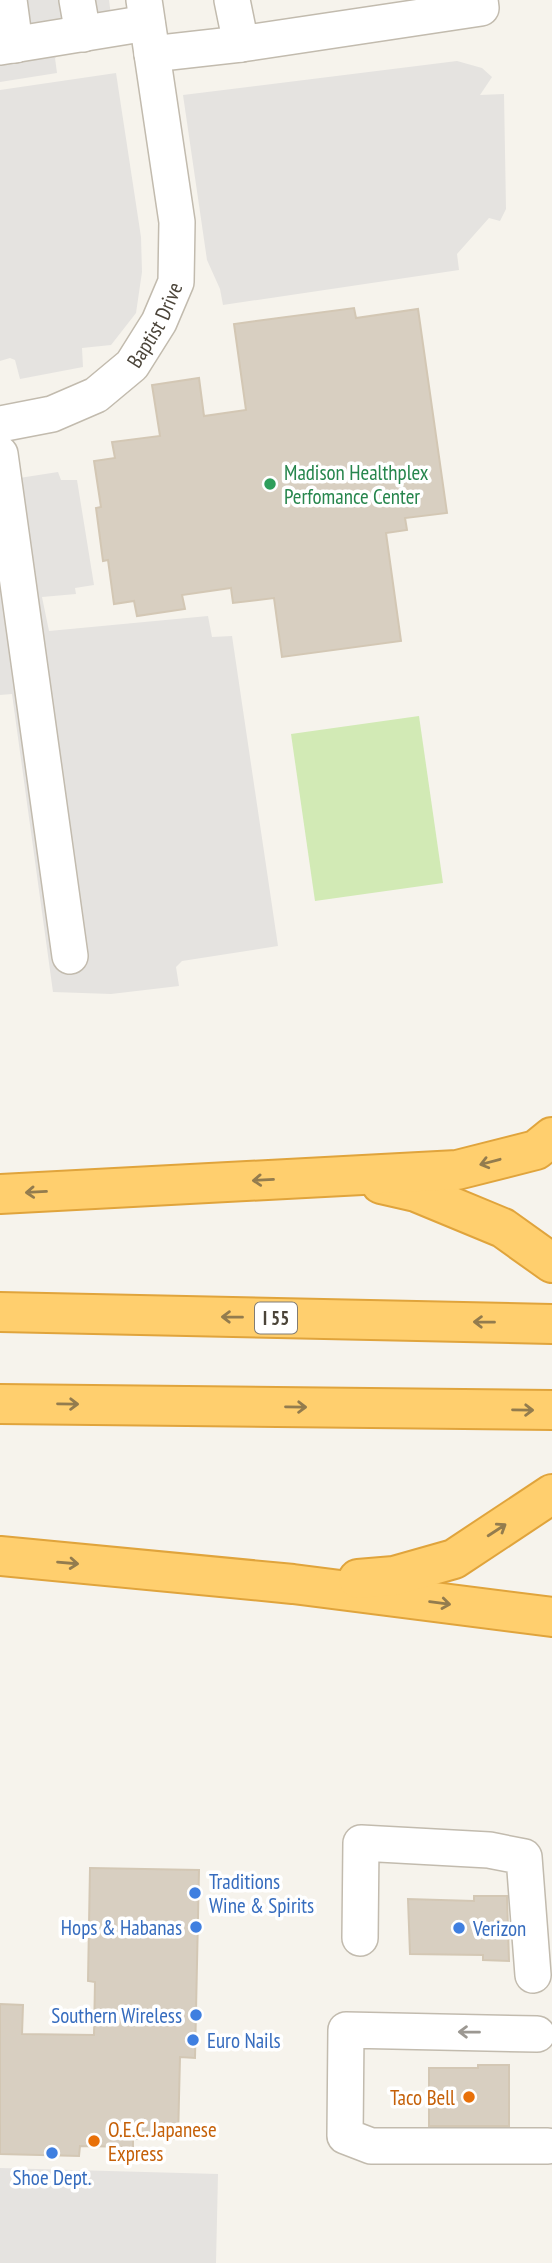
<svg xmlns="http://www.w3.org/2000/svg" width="552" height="2263" font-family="'PT Sans Narrow',sans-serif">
<rect width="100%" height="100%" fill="#f6f3ec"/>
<path fill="#d2eab5" d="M419,716l24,167 -128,18 -24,-167z"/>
<g fill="#e5e3e0">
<path d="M0,0h109l6,46 -55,8 -5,4 2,15 -57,9z"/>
<path d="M457,61l25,7 10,9 -12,18 24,-1 2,115 -6,12 -11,-3 -32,36 2,16 -236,35 -3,-16 -13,-29 -24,-165z"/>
<path d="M116,73l25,164 1,35 -6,41 -25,32 -29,3 1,19 -63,12 -5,-19 -5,-2 -10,3v-271z"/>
<path d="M58,472l3,8h16l17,105 -19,3 1,6 -34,3 7,34 159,-15 4,21 20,-1 46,310 -96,15 -6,6 3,19 -68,8 -58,-2 -41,-298 -12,1v-214z"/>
<path d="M0,2168l218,6 -2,89h-216z"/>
</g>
<g fill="#d8cfc1" stroke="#d3c7b4" stroke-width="2">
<path d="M354,308l2,10 62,-9 29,204 -42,5 2,12 -21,3 15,108 -119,16 -8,-59 -41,5 -2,-15 -49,7 3,14 -48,7 -3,-15 -20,3 -6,-44 -5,1 -7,-53 5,-1 -7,-46 21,-3 -3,-16 48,-6 -8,-51 47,-7 5,38 42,-6 -12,-86z"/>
<path d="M90,1868l109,2 -4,188 -15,-1 -2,82h-45v8l-53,-1 -1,10 -79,-2v-150l23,1 -1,29 72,1 1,-53 -7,-1z"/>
<path d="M474,1896h33l2,65 -26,-1v-5l-73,-1 -2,-55 66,2z"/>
<path d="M478,2065h31v61h-80v-58h49z"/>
</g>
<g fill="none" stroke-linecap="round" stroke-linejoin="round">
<defs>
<g id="minor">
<path d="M9,0l6,45"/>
<path d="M77,0l6,34"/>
<path d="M232,0l9,44 240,-36 -1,-8"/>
<path d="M0,47l147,-24"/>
<path d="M152,54l89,-10"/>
<path id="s1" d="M0,424l52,-10 44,-19 36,-30 27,-43 17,-40 1,-60 -33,-222"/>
<path d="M0,454l70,502"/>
<path d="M360,1938l1,-95 128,7 35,7 9,118"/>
<path d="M537,2034l-191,-4 -1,106 26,10h177"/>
</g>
<g id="highway">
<path d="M381,1184l35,8 87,36 49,35"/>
<path d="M0,1194l457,-24 79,-20 16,-13"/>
<path d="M0,1312l552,12"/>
<path d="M0,1404l552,6"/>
<path d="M0,1556l293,28 259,33"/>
<path d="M358,1579l36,-3 60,-17 98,-65"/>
</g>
</defs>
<use href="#minor" stroke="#c2bbae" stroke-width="38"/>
<use href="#highway" stroke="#e0a43c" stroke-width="42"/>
<use href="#minor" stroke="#fff" stroke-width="35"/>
<use href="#highway" stroke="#ffcf6e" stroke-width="38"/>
</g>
<defs><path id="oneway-shaft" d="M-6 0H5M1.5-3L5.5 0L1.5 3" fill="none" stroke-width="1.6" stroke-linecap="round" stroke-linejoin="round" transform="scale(1.75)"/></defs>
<g stroke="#937c4e">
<use href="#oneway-shaft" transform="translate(490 1162) rotate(165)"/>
<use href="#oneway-shaft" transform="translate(263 1180) rotate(177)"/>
<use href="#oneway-shaft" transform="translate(36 1192) rotate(177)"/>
<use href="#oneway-shaft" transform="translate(232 1317) rotate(-179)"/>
<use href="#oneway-shaft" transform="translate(484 1322) rotate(-179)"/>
<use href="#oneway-shaft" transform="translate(68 1404) rotate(1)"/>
<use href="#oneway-shaft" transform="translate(296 1407) rotate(1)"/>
<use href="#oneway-shaft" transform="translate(523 1410) rotate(1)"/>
<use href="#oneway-shaft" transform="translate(497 1530) rotate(-33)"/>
<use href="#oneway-shaft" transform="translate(68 1563) rotate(5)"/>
<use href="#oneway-shaft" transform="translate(440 1603) rotate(7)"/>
</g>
<use stroke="#9c9892" href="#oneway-shaft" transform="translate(469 2032) rotate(-179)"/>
<circle fill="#2e9e5b" stroke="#fff" stroke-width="2.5" cx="270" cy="484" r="7"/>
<g fill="#3f7fe0" stroke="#fff" stroke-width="2.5">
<circle cx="195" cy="1893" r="7"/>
<circle cx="196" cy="1927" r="7"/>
<circle cx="459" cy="1928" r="7"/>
<circle cx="196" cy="2015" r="7"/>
<circle cx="193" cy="2040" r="7"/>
<circle cx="52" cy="2153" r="7"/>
</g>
<g fill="#e8710a" stroke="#fff" stroke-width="2.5">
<circle cx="469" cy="2097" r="7"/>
<circle cx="94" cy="2141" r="7"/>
</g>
<g text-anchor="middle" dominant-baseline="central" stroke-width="7" stroke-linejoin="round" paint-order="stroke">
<rect fill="#fff" stroke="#817c74" stroke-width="2" x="255" y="1302.5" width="42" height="31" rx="5"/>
<g font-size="19" font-weight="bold" fill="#4b4439">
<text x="276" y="1318">I 55</text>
</g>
<g font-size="21" fill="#4b4439" stroke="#fff">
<text stroke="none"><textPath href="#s1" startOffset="194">Baptist Drive</textPath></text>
</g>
<g font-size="21" fill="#27864d" stroke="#fff" text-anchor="start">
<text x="284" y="472">Madison Healthplex<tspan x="284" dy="24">Perfomance Center</tspan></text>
</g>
<g font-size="21" fill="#366cbe" stroke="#fff" text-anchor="start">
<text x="209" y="1881">Traditions<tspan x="209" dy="24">Wine &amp; Spirits</tspan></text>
<text x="182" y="1927" text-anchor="end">Hops &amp; Habanas</text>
<text x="473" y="1928">Verizon</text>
<text x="182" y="2015" text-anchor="end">Southern Wireless</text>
<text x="207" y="2040">Euro Nails</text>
<text x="52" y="2177" text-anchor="middle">Shoe Dept.</text>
</g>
<g font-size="21" fill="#c56008" stroke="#fff" text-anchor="end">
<text x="455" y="2097">Taco Bell</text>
<text x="108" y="2129" text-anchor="start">O.E.C. Japanese<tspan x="108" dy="24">Express</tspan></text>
</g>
</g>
</svg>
